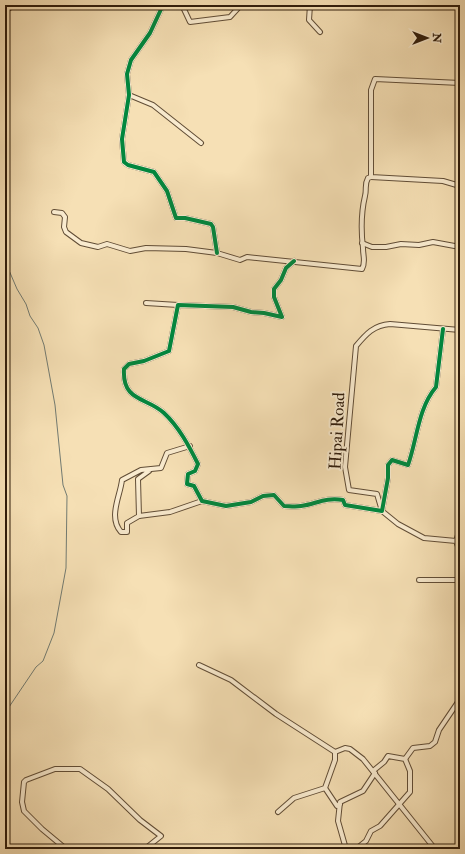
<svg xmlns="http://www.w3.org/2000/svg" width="465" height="854" font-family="'IM FELL Double Pica',serif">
<rect width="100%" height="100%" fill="#f6e0b5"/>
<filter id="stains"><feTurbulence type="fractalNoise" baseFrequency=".005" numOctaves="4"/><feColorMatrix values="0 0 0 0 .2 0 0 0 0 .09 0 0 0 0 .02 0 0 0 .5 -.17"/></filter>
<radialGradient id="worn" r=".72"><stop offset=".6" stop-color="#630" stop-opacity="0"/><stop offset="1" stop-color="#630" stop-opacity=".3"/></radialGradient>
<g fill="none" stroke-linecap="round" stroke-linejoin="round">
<path stroke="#727b72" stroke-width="1" d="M5,261l12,28 9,15 4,12 8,12 6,17 11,60 8,80 4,11 -1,72 -12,65 -11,28 -7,6 -31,46"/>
<defs>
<g id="street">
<path d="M163,5l-13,28 -19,27 -4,14 2,21 -7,44 2,23 4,3 26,7 13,19 9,27h9l26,6 2,3 4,26"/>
<path d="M182,5l8,17 40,-5 11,-12"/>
<path d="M310,5l-1,15 11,12"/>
<path d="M5,11l9,-6"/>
<path d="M460,83l-85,-4 -4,11v87l72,4 17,5"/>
<path d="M129,95l24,10 48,38"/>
<path d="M54,212l8,1 3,4 -1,10 2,5 15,11 17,4 9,-3 23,7 16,-3 40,1 31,4 23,7 7,-3 115,12c4,-7 1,-12 1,-21 -2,-17 -2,-35 2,-52 2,-7 -1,-11 3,-18l3,-1"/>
<path d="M362,243l10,4h14l15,-3 18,1 14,-3 27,5"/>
<path d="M294,261l-8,7 -5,12 -7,9v8l8,20 -18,-4 -13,-1 -18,-5 -55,-2 -9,46 -25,10 -15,3 -5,5c-2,33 23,28 40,44 15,14 25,33 34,51l-3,7 -7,3 -1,10 7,2 8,15 24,5 25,-4 12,-6 11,-1 10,11c5,0 11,1 17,0 15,-2 24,-9 42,-6l2,5 37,6 6,-33v-13l4,-5 16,5c9,-25 10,-57 28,-78l7,-58"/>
<path d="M460,269v12"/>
<path d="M146,303l32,2"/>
<path d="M460,330l-70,-6c-16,1 -24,10 -34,22l-11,121 4,23 28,4 5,17 16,13 26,14 32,3 4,11"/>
<path d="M149,471l-11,8 1,37 -12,7v9h-6c-13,-15 -1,-35 1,-52l19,-10 20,-2 6,-15 23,-7"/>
<path d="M139,516l31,-4 32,-11"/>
<path d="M456,541l4,-12"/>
<path d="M419,580h41"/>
<path d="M199,665l32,15 45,34 59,38"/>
<path d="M335,752l10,-4 5,1 13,10 72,90"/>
<path d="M405,759l8,-11 17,-2 5,-4 4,-12 21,-31"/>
<path d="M325,788l12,18 3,-2"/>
<path d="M278,812l16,-14 31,-10 10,-28v-8"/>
<path d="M66,849l-24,-20 -18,-18 -2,-9 2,-20 2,-2 29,-11h25l28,20 32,31 21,16 -15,12"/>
<path d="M346,849l-8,-28 2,-19 23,-11 12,-18"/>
<path d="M356,849l10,-8 5,-10 9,-5 30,-34v-21l-5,-12 -17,-3 -4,6 -11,9"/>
</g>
</defs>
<use href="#street" stroke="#614d36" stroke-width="6"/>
<use href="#street" stroke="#f9ebcf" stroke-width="4"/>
<defs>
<g id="cycleway">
<path d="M163,5l-13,28 -19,27 -4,14 2,21 -7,44 2,23 4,3 26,7 13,19 9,27h9l26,6 2,3 4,26"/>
<path d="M294,261l-8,7 -5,12 -7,9v8l8,20 -18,-4 -13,-1 -18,-5 -55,-2 -9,46 -25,10 -15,3 -5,5c-2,33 23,28 40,44 15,14 25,33 34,51l-3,7 -7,3 -1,10 7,2 8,15 24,5 25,-4 12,-6 11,-1 10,11c5,0 11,1 17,0 15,-2 24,-9 42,-6l2,5 37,6 6,-33v-13l4,-5 16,5c9,-25 10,-57 28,-78l7,-58"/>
</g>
</defs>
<use href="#cycleway" stroke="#f9ebcf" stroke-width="6"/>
<use href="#cycleway" stroke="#00873e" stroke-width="4"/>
</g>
<g text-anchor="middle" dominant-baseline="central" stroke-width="4" stroke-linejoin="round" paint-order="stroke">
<g font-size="17" fill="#2f1c0b" stroke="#f9ebcf">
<text transform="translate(337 431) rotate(-87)">Hipai Road</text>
</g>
</g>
<rect width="465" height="854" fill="none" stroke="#f6e0b5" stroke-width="20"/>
<rect x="6" y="6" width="453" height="842" fill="none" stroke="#2f1c0b" stroke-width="2"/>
<rect x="10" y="10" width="445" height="834" fill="none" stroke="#2f1c0b"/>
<g transform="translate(427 38) rotate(90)" stroke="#f9ebcf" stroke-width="3" paint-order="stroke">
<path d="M0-3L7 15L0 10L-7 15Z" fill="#2f1c0b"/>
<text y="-6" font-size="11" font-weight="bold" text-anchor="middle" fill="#2f1c0b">N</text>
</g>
<rect width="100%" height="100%" filter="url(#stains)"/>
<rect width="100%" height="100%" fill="url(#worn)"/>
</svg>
